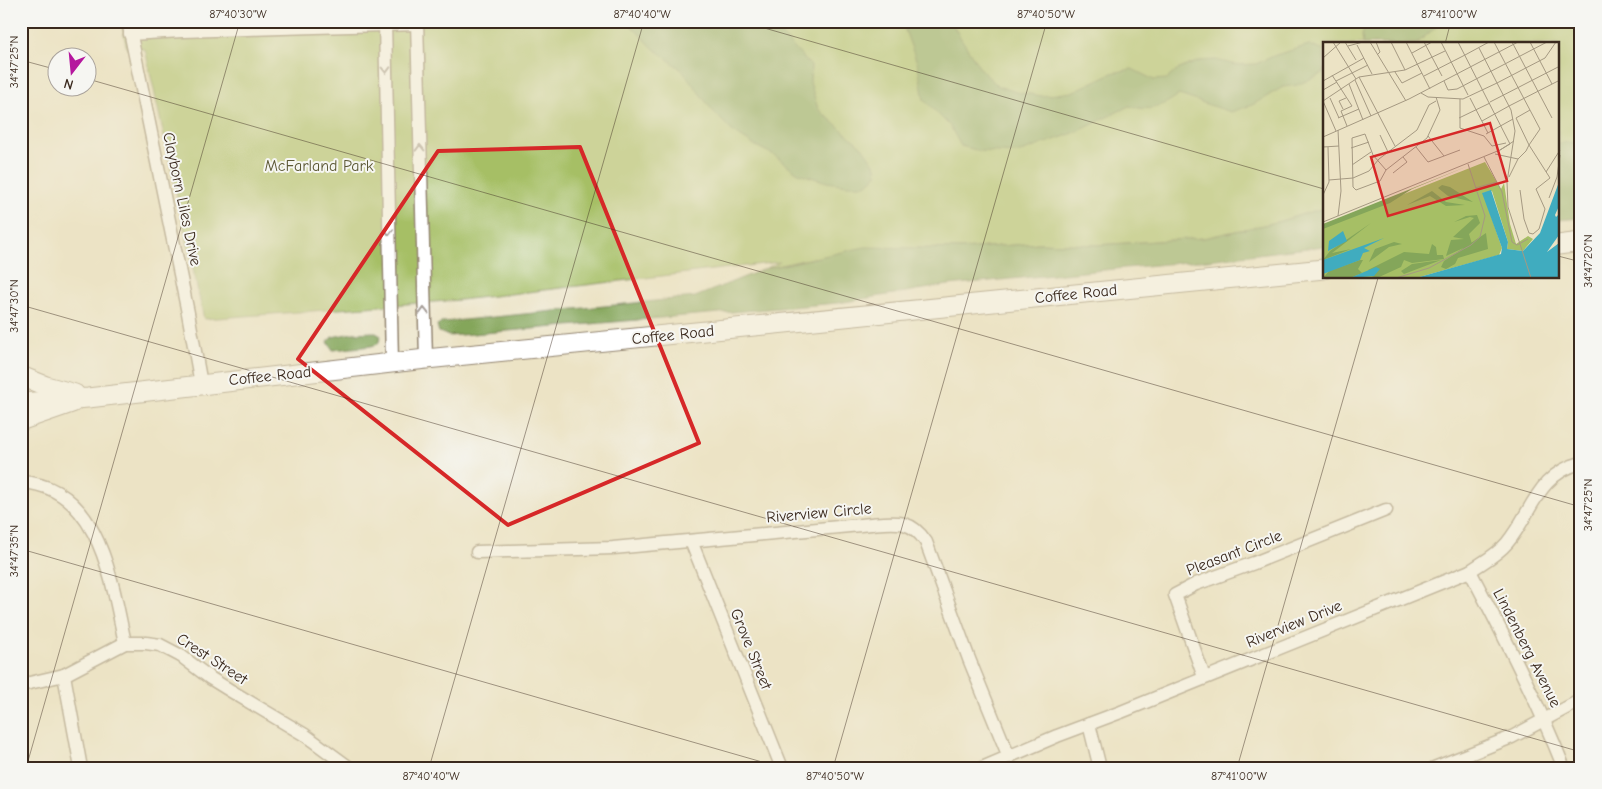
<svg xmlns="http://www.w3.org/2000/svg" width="1602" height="789" font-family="'Comic Neue',sans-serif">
<rect width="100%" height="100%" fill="#f6f6f2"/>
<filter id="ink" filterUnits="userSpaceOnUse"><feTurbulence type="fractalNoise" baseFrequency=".02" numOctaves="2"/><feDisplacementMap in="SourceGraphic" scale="10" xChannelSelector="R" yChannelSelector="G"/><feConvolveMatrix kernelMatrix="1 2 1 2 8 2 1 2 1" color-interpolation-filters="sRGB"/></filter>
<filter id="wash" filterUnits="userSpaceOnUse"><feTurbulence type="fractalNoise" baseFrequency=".0096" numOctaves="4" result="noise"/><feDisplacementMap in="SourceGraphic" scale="20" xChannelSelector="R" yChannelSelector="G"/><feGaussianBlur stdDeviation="1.12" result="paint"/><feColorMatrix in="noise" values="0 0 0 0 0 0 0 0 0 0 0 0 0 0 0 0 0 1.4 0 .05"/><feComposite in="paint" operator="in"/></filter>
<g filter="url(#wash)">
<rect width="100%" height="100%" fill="#ece3c5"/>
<path fill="#a6bf65" stroke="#707442" d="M121,21h1460v161l-23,3v-141h-234v164l-47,14 -73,16 -108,7 -57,-2 -76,6 -48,-1 -103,10 -48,11 16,-7 -320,38 -256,19 -59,-270h-18z"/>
<g fill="#84a65a" stroke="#60683c">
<path d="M627,21h132l21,12 31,33 -1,16 8,27 44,38 14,20 1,8 -11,10h-19l-20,-3 -29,-9 -24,-18 -20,-10 -22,-14 -19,-20 -31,-41 -29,-22z"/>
<path d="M897,21h53l31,49 17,16 18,6 26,4 30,-4 40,-19 20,-4 22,11 13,-1 10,-9 22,-9 17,-1 20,5 20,-1 20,-9 33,-10 15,6v22l-27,12 -14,2 -31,18 -21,7 -52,-17c-19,12 -27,17 -50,11l-50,25 -61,22 -38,-2 -19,-5 -11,-20 -26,-26 -6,-35 -13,-35z"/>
<path d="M1368,21h75l-27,23h-53l-1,-9z"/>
<path d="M1581,142v76l-23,2v-77z"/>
<path d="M1324,208v38l-116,14 -259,25 -111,18 -389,33 -10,-4 -2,-7 7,-3 251,-25 69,-28 101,-22 98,2 76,-6 57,2 108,-7 73,-16z"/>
<path d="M374,332l7,4 -3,8 -7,2 -38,4 -5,-8 4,-5 21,-4z"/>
</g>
</g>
<g filter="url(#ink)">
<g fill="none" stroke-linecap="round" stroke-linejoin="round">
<defs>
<g id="minor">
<path d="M128,21l60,292 13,71"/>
<path d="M385,21l7,342"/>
<path d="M417,21l9,338"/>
<path d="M130,34l52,-3 235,-7"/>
<path d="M21,482c79,4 91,101 104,161"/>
<path d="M691,541l91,227"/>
<path d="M477,552l136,-4 258,-24c25,-2 40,-5 55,18l43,117 40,98"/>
<path d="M1470,571c34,65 67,129 94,197"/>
<path d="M64,675l17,93"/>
<path d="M1204,677l-29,-82 21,-11 58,-21 132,-53"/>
<path d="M21,685l43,-10 61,-32h21l14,2 21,11 29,22 21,13 74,44 45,33"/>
<path d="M1089,724l11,44"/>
<path d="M982,768l75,-32 64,-24 349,-141c13,-9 27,-16 37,-28 25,-30 30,-69 74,-80"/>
<path d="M1434,768l78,-31 69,-37"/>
</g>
<path id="secondary" d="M21,421l52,-18"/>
<g id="primary">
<path d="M1558,245l23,-3"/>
<path d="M21,376l25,10 29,8"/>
<path d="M21,403l67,-5 338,-39 898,-90"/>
</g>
</defs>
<use href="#minor" stroke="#948672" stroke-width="15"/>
<use href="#secondary" stroke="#948672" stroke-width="20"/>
<use href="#primary" stroke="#948672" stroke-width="21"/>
<use href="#minor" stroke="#fff" stroke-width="12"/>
<use href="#secondary" stroke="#fff" stroke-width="18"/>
<use href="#primary" stroke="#fff" stroke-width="19"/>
</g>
<defs><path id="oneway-chevron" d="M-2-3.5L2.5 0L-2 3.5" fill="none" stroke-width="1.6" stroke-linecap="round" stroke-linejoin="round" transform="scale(1.25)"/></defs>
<g stroke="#a79f9a">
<use href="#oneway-chevron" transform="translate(386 70) rotate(89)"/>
<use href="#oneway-chevron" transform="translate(420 148) rotate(-91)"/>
<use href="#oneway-chevron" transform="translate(389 232) rotate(89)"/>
<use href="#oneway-chevron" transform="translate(424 311) rotate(-91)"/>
</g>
</g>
<path d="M0 0H1602V789H0ZM580,147l119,296 -191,82 -210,-166 140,-208z" fill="#ece3c5" fill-opacity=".55" fill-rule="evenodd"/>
<path fill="none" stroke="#d62828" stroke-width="4" stroke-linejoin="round" d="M580,147l119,296 -191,82 -210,-166 140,-208z"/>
<path fill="none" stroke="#3b2a1e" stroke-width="1" stroke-opacity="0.45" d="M740,21l584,168M1445,44l6,-23M21,60l37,10M88,79l1493,428M1558,256l23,6M21,305l1560,447M21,549l762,219M26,768l214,-747M429,768l215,-747M833,768l214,-747M1237,768l141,-490"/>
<g text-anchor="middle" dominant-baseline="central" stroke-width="4" stroke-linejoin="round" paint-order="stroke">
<g font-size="16" fill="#5b5733" stroke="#f6f6f2">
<text x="319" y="166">McFarland Park</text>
</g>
<g font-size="16" fill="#3b2a1e" stroke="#f6f6f2">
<text transform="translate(182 199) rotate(78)">Clayborn Liles Drive</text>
<text transform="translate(1076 294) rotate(-6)">Coffee Road</text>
<text transform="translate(673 335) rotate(-6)">Coffee Road</text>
<text transform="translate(270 376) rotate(-6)">Coffee Road</text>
<text transform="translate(819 513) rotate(-5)">Riverview Circle</text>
<text transform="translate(1234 553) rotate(-21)">Pleasant Circle</text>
<text transform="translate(1294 624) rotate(-22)">Riverview Drive</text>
<text transform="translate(1527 648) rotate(63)">Lindenberg Avenue</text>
<text transform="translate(751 649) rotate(68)">Grove Street</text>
<text transform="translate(212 659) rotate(33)">Crest Street</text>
</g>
</g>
<g transform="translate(1323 42)">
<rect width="236" height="236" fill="#ece3c5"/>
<path d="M162,120l16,27 3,-6 6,41 6,20 12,-8 5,3 -10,12 -16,-2 1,-7 -16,-51 -9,2 19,55 -3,7 -83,23h-93v-52z" fill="#a6bf65"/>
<path d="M145,124l-56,23 -22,14 -67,26v-5zM119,143l8,2 23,15 -25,-6 -10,-8zM109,149l14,11 19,3 -19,1 -16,-10 -23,9zM154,173l3,8 -11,11 3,10 -26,12 5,-16 13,-1 -11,-2 21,-19 -4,-1 -16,5 12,-6zM48,181l-39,30 19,-4 -28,11 7,-9zM163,191l2,16 -30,9 -3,6 -9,5 -5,-2 3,-6zM71,200l8,2 -13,3 -20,15 6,-13zM109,202l4,3 1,8h6l1,4 -32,4 -8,-3 -3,7 -24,11h-8l5,-2 -6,-6 -4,2 40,-20 25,2zM37,218h3l-5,9 4,4 -12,5h-27l6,-7zM118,218l-37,14 -3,-3 11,-7z" fill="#84a65a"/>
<path d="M236,140v24l-4,9 1,2 3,-3v21l-12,17 12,-9v35h-143l85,-24 1,-6 -20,-55 9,-3 17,52 -1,7 16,2 17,-18zM20,189l4,10 -19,10 1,-10zM61,196l-20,10 6,3 -7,2 -3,7 -37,14v-14zM53,225l4,2 -6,7 -24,2z" fill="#40acbf"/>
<path fill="none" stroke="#a59982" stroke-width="1" d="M10,0l23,37M22,0l11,18M47,0l36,59M53,0l4,10 -3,3M68,0l14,28M83,0l24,47M101,0l18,34M118,0l27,53M171,0l46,87 -11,16 21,33 -14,11 9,20 -6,20 -6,5 -4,-1 -5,-14 -4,-29M189,0l40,76M207,0l22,42M34,3l15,29M25,4l15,-4M156,6l18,35M89,11l20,-11M142,13l24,-13M0,16l18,-16M72,30l7,11 20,-10M9,33l20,31M101,34l41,-21M36,35l36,69M32,38l16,36M0,39l41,-23M13,39l32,-16M121,39l4,9 9,-1 90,-47M174,41l14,27 4,21 -8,51 1,25 23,71M174,41l48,-25 11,-16M26,42l14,36M0,48l14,-8M98,51l7,4 35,2 34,-16M7,56l9,20M147,56l18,35M137,57v29l24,8M0,59l36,-24 46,-7 40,-19M0,59l13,30M167,60l70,-36M186,64l51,-26M20,67l-4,-8 7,-3M15,76l21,-9M136,76l31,-15M193,76l14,-8M159,79l27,-15M24,84l-6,-15 11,-5M163,92l27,-15M57,93l8,17M105,94l16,20M161,94l8,10 14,-3M0,95l86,-38 109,-57M0,105l16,-1M93,105l12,15 32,-12M28,106l18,-6M177,108l14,-9M172,112l23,5 8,-8 3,-6 -13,-27M161,115l18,35 10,50 5,3 11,-6M29,123l19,-13M63,128l-13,-15 -8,-21 -13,4 1,49 3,3 24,-9 6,-11 41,-32 13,-28 -4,-13M223,130l14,-22M70,131l14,-11 -4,-5M186,135l9,-18M6,138l24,-2 16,-7 10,-12 38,-29 12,-25 7,-4M152,146l22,-6M0,153l6,-13 -1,-35M226,156l8,-21 3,-22M15,174l3,-25 -3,-61M0,180l177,-72 10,-6 -52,-102M73,236l33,-10 42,-23 9,-8 5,-21 -17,-52"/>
<path fill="#d62828" fill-opacity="0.15" stroke="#d62828" stroke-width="2.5" d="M167,81l17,58 -119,35 -17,-59z"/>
<rect width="236" height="236" fill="none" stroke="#3b2a1e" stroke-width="2.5"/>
</g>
<rect width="1602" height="789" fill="none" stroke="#f6f6f2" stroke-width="55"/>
<g transform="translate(72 72) rotate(196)"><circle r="24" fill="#f6f6f2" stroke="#aba49d"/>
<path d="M0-4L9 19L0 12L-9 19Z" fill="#b5179e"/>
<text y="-8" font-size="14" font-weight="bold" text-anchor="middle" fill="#3b2a1e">N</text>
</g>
<rect x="28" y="28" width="1546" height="734" fill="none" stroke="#3b2a1e" stroke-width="2"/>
<g font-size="12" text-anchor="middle" fill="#3b2a1e">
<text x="238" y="18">87°40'30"W</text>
<text x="642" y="18">87°40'40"W</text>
<text x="1046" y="18">87°40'50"W</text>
<text x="1449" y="18">87°41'00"W</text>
<text transform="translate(14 62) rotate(-90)" y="4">34°47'25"N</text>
<text transform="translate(1588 261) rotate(-90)" y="4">34°47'20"N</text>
<text transform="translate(14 306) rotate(-90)" y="4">34°47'30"N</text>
<text transform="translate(1588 505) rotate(-90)" y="4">34°47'25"N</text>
<text transform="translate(14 551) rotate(-90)" y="4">34°47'35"N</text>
<text x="431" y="780">87°40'40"W</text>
<text x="835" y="780">87°40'50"W</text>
<text x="1239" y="780">87°41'00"W</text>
</g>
</svg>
